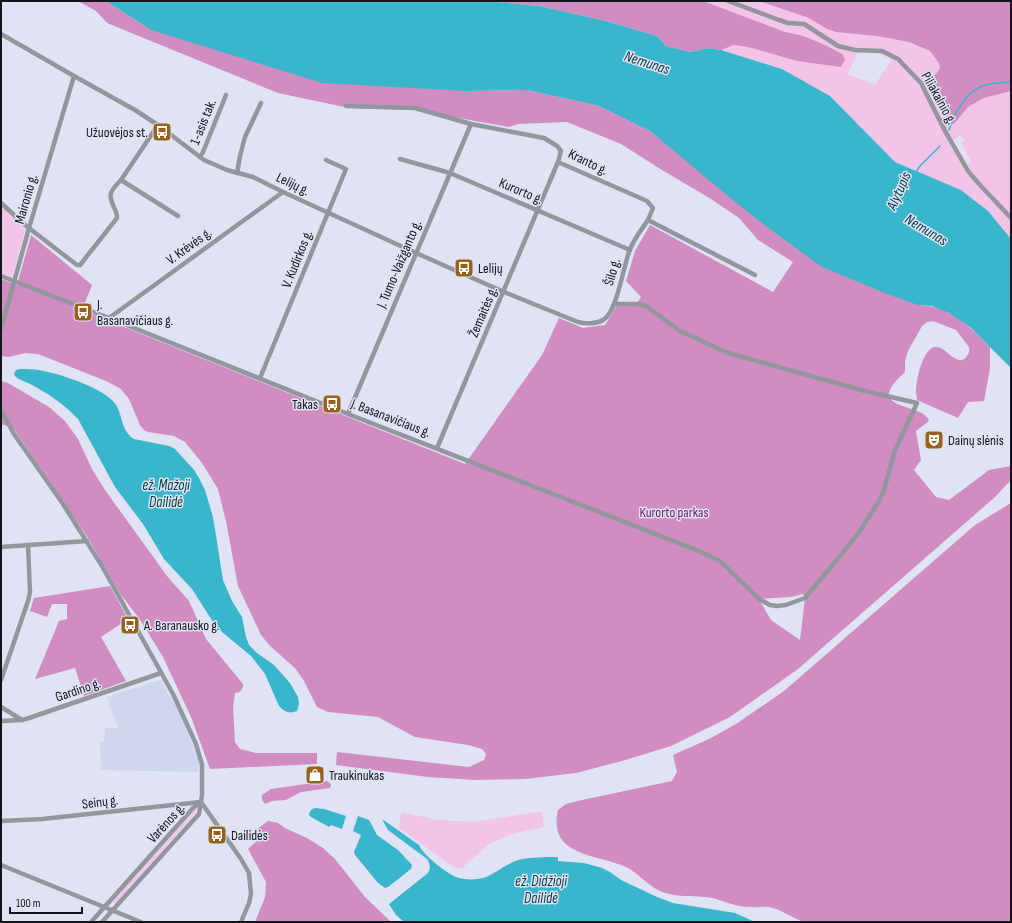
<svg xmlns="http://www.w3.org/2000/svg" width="1012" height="923" font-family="'Sofia Sans Condensed',sans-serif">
<rect width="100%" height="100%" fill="#dfe3f3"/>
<path fill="#d0d6ed" d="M160,680l18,30 18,43 3,10 -1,9 -97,-2 -1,-28 4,-1 1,-13h13l-11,-31z"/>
<g fill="#f4c3e8" fill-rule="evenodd">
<path d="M703,1h56l50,17 18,11 9,3 41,4 32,6 21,9 9,12 1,5 -4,6 18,49 14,-16 16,-9 27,-7v148l-23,-28 -27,-21 -66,-28 -65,-66 -48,-27 -61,-19 13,-5 14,2 49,14 45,-7c-18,-10 -36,-19 -57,-22zM857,53h20l15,6 -17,26 -27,-11zM961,135l4,6 -4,2 10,19 -3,2 -15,-24z"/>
<path d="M1,206l24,24 -13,48 -11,-5z"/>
<path d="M196,809v3l-80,91h-3v-2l81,-91z"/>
<path d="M542,811l2,16 -33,7 -22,10 -27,24h-7l-56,-40 2,-16 36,8 37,2z"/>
</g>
<g fill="#d18cc2" fill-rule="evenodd">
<path d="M78,1h28l45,29 315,61 61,-1 72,16 51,25 31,25 237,149c32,1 50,20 72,42v21l-6,33 -16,1 -10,16 -41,-18c0,-3 -1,-6 -1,-9 0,-11 7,-43 19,-44 11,-2 23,23 32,9 2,-3 3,-6 2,-9l-13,-17 -23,-9 -6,1 -5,4 -14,25 -3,10v11c-45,40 19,30 24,49l-13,10 5,29 -7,10 22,27 13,3 40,-30 22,-4v14l-16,17 -197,172 -68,48 -59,29 -49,15 -46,12 -51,6 -49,1 -48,-3 -92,-12 1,-13 132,15 15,-7 2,-6 -4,-5 -14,-4 -53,-8 -37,-20 -50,-5 -11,-5 -13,-26 -9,-13 -25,-22 -9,-11 -23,-49 -12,-65 -8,-32 -16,-26 -17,-21 -11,-6 -26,-4 -4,-2 -4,-5 -11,-26 -8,-10 -15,-8 -68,-27 -13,-1 -16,4 -8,-1v-77l16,6 14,-50 61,50 -10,25 383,154 77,-109 17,-37 24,10 22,-3 12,-20 20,-2 4,-6 -15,-16 9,-30 15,-26 123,67 20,-30 -35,-22 -19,-22 -28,-19 -49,-29 -41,-26 -54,-22 -49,2 -9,3 -95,-17 -65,-2 -71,-15 -171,-70 -11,-12zM803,594l2,4 -5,42 -29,-20 -12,-21 32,-2z"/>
<path d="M484,1h219l82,31c21,3 39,12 57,22l3,5 -4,8 -44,-6 -49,-14 -14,-2 -13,5 -12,-2 -19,4 -24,-6 -9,-10 -51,-15 -67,-15z"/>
<path d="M759,1h252v90l-27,7 -16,9 -14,17h-6l-20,-43 8,-7 4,-6 -1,-5 -9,-12 -21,-9 -32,-6 -41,-4 -9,-3 -18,-11z"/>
<path d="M1,381l7,2 41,24 16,14 13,18 14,30 13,21 62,86 22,25 17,38 37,45v3l-3,5 -5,1 -2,14 2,35 5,7 16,4h61v11l-107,5 -19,-52 -28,-60 -24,-39 -18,-23 -33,-57 -75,-110 -12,-4z"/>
<path d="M1011,503v419h-208c-10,-4 -20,-11 -30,-14 -8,-3 -13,0 -21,-1 -9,0 -19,-2 -27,-5 -4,-1 -8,-3 -12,-4 -16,-3 -35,0 -51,-6 -15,-6 -25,-22 -41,-27 -30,-11 -73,-11 -63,-55l8,-6 16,-4 90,-19 5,-9 -4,-17 36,-16 27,-15 48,-33 191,-166z"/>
<path d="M110,586l18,33 -27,18 25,44 -42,15 -9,-28 -40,11 24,-58 8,-2v-15h-15l-5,13 -17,-6 4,-13z"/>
<path d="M327,781l4,3 -1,4 -29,4 -15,8 -14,1 -7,3 -3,-4v-5l9,-6z"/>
<path d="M268,821l10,2 7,5 22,10 16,10 12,11 30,38 26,25h-136l10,-25 1,-15 -18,-33 10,-9 -2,-10z"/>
</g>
<g fill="#3ab6cc">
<path d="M106,1h378l55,5 67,15 51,15 9,10 24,6 19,-4 12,2 61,19 48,27 65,66 66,28 27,21 23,28v129l-41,-41 -21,-14 -17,-7 -14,-1 -31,-11 -65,-27 -55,-40 -38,-30 -79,-66 -51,-25 -72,-16 -61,1 -144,-8 -171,-53z"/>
<path d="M20,369c6,0 13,0 19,1 18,3 67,18 77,35 7,11 5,26 18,34l35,7 6,3 19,21 5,8 6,12 8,27 10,63 9,21 10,16 4,20 3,8 8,8 17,12 16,18 8,14 1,7 -2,7c-7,3 -13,1 -18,-5l-14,-32 -14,-18 -29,-24 -9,-10 -21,-33 -28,-30 -21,-35 -28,-37 -37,-68c-13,-14 -29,-25 -46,-34 -6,-4 -16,-5 -18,-11l2,-4z"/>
<path d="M315,808l9,1 22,7 -4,13 -11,-4 -2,2 -18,-10 -2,-2c1,-4 2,-6 6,-7z"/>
<path d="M358,816l11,4 8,15 21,15 14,15 -1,4 -23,18 -3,1 -7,-5 -23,-28 -1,-3 7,-17 -8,-4z"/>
<path d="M382,819l37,26c4,10 29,30 40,33 7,2 20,2 27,-1 11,-5 20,-13 32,-17 13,-3 26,-3 40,-3v4l26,2 18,5 8,4 11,8 36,17 16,6 62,10 20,9h-351l-8,-7 -7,-11 39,-31c3,-5 2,-9 -1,-14l-39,-29z"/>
</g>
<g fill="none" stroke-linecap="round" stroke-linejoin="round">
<g stroke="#3ab6cc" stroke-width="1.5">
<path d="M949,130c5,-15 15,-35 31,-43 8,-4 21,-4 31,-5"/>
<path d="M916,172l4,-6 20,-20"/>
</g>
<g stroke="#91979c" stroke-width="4.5">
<path d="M728,1l51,19 9,3 16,1 34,22 17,4 27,1 16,8 23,24 24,48 23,40 11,13 32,34"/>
<path d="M1,34l73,42 61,34 23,15 46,35 23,10 26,7 30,15 133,61 88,39 74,30c7,2 18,2 25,-2 14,-8 20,-52 26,-68 4,-12 13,-23 19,-32"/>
<path d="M346,106l69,2 56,16 73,14 13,8 4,5 -3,11 89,39 6,7 -5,12 107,55"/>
<path d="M200,157l3,-5 23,-57"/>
<path d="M400,159l50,14 180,77"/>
<path d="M237,173l3,-17 5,-19 16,-34"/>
<path d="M121,180l37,-55"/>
<path d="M1,203l24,22 52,40h3l37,-47c1,-8 -9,-17 -6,-25 2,-5 6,-9 10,-13l57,36"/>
<path d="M1,276l108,42 239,96 351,137 21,10 39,38 11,6 7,1 9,-1 19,-7 53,-64 21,-33 5,-11 11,-40 22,-47 -52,-12 -137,-38 -48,-22 -34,-25 -8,-2h-24"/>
<path d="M109,318l174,-126"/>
<path d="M1,329l28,-101 45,-152"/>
<path d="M260,378l86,-209 -20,-9"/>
<path d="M1,410l13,24 49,70 39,62 71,128 23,50 6,21v30l-3,19 -97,108"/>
<path d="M348,414l123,-290"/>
<path d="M437,448l121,-286"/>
<path d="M1,547l86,-6"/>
<path d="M1,680l27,-79 2,-9 -2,-47"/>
<path d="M1,707l21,13"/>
<path d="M1,721l21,-1 7,-2 132,-45"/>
<path d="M201,802l40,57 8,14 2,21 -2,9 -8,19"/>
<path d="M1,821l41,-2 159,-17"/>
<path d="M1,865l140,57"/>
<path d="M91,922l102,-114 7,-5"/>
</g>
</g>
<defs>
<symbol id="bus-square" viewBox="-11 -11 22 22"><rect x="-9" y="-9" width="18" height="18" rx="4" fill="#99621c" stroke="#dfe3f3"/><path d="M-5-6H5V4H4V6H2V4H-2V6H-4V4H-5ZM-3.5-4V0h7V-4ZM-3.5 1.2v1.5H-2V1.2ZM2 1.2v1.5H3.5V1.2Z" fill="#fff"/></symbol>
<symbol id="theatre-square" viewBox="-11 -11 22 22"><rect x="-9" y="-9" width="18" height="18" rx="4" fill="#99621c" stroke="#dfe3f3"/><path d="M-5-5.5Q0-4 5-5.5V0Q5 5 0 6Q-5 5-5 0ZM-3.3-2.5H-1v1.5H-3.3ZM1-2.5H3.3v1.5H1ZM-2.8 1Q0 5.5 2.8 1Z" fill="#fff"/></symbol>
<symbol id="shop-square" viewBox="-11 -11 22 22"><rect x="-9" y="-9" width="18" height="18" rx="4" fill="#99621c" stroke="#dfe3f3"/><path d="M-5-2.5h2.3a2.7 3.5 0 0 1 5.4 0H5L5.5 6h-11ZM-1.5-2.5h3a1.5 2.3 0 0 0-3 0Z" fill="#fff"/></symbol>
</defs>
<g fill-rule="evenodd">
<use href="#bus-square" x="151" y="121" width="22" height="22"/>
<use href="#bus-square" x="453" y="257" width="22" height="22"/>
<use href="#bus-square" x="72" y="301" width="22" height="22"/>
<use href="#bus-square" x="321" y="393" width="22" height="22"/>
<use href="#theatre-square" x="923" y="429" width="22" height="22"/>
<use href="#bus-square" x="119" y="614" width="22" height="22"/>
<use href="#shop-square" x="304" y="764" width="22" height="22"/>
<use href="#bus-square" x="206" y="824" width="22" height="22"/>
</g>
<g text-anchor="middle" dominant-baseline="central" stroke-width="3" stroke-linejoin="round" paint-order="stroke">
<g font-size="14" fill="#14151a" stroke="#dfe3f3">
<text transform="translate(939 98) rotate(61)">Piliakalnio g.</text>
<text transform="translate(203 122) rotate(-68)">1-asis tak.</text>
<text transform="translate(588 162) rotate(26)">Kranto g.</text>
<text transform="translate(293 184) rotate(26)">Lelijų g.</text>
<text transform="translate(521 191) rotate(23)">Kurorto g.</text>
<text transform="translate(26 199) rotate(-74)">Maironio g.</text>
<text transform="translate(189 246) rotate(-36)">V. Krėvės g.</text>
<text transform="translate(297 259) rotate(-68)">V. Kudirkos g.</text>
<text transform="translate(399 264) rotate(-67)">J. Tumo-Vaižganto g.</text>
<text transform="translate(612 272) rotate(-74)">Šilo g.</text>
<text transform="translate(483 312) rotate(-67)">Žemaitės g.</text>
<text transform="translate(391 418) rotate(21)">J. Basanavičiaus g.</text>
<text transform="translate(78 690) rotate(-19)">Gardino g.</text>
<text transform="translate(100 802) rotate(-7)">Seinų g.</text>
<text transform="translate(166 823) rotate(-48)">Varėnos g.</text>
</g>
<g font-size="14" fill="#14151a" stroke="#dfe3f3" text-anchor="start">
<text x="148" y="132" text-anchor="end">Užuovėjos st.</text>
<text x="478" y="268">Lelijų</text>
<text x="97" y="304">J.<tspan x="97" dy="16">Basanavičiaus g.</tspan></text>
<text x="318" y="404" text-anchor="end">Takas</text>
<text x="948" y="440">Dainų slėnis</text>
<text x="144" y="625">A. Baranausko g.</text>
<text x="329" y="775">Traukinukas</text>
<text x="231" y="835">Dailidės</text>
</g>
<g font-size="14" fill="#6e1c61" stroke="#dfe3f3">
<text x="674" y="512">Kurorto parkas</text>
</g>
<g font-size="15" font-style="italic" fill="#003942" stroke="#dfe3f3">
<text transform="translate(647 63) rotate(18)">Nemunas</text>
<text transform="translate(899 191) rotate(-66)">Alytupis</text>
<text transform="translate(926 230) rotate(31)">Nemunas</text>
<text x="166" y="485">ež. Mažoji<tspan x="166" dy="17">Dailidė</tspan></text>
<text x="541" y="881">ež. Didžioji<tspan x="541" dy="17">Dailidė</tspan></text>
</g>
</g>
<rect width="1012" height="923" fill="none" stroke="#14151a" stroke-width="4"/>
<path d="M10 907v6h72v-6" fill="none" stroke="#14151a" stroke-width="2"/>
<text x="16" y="907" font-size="12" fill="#14151a" stroke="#dfe3f3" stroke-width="3" paint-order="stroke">100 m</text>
</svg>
